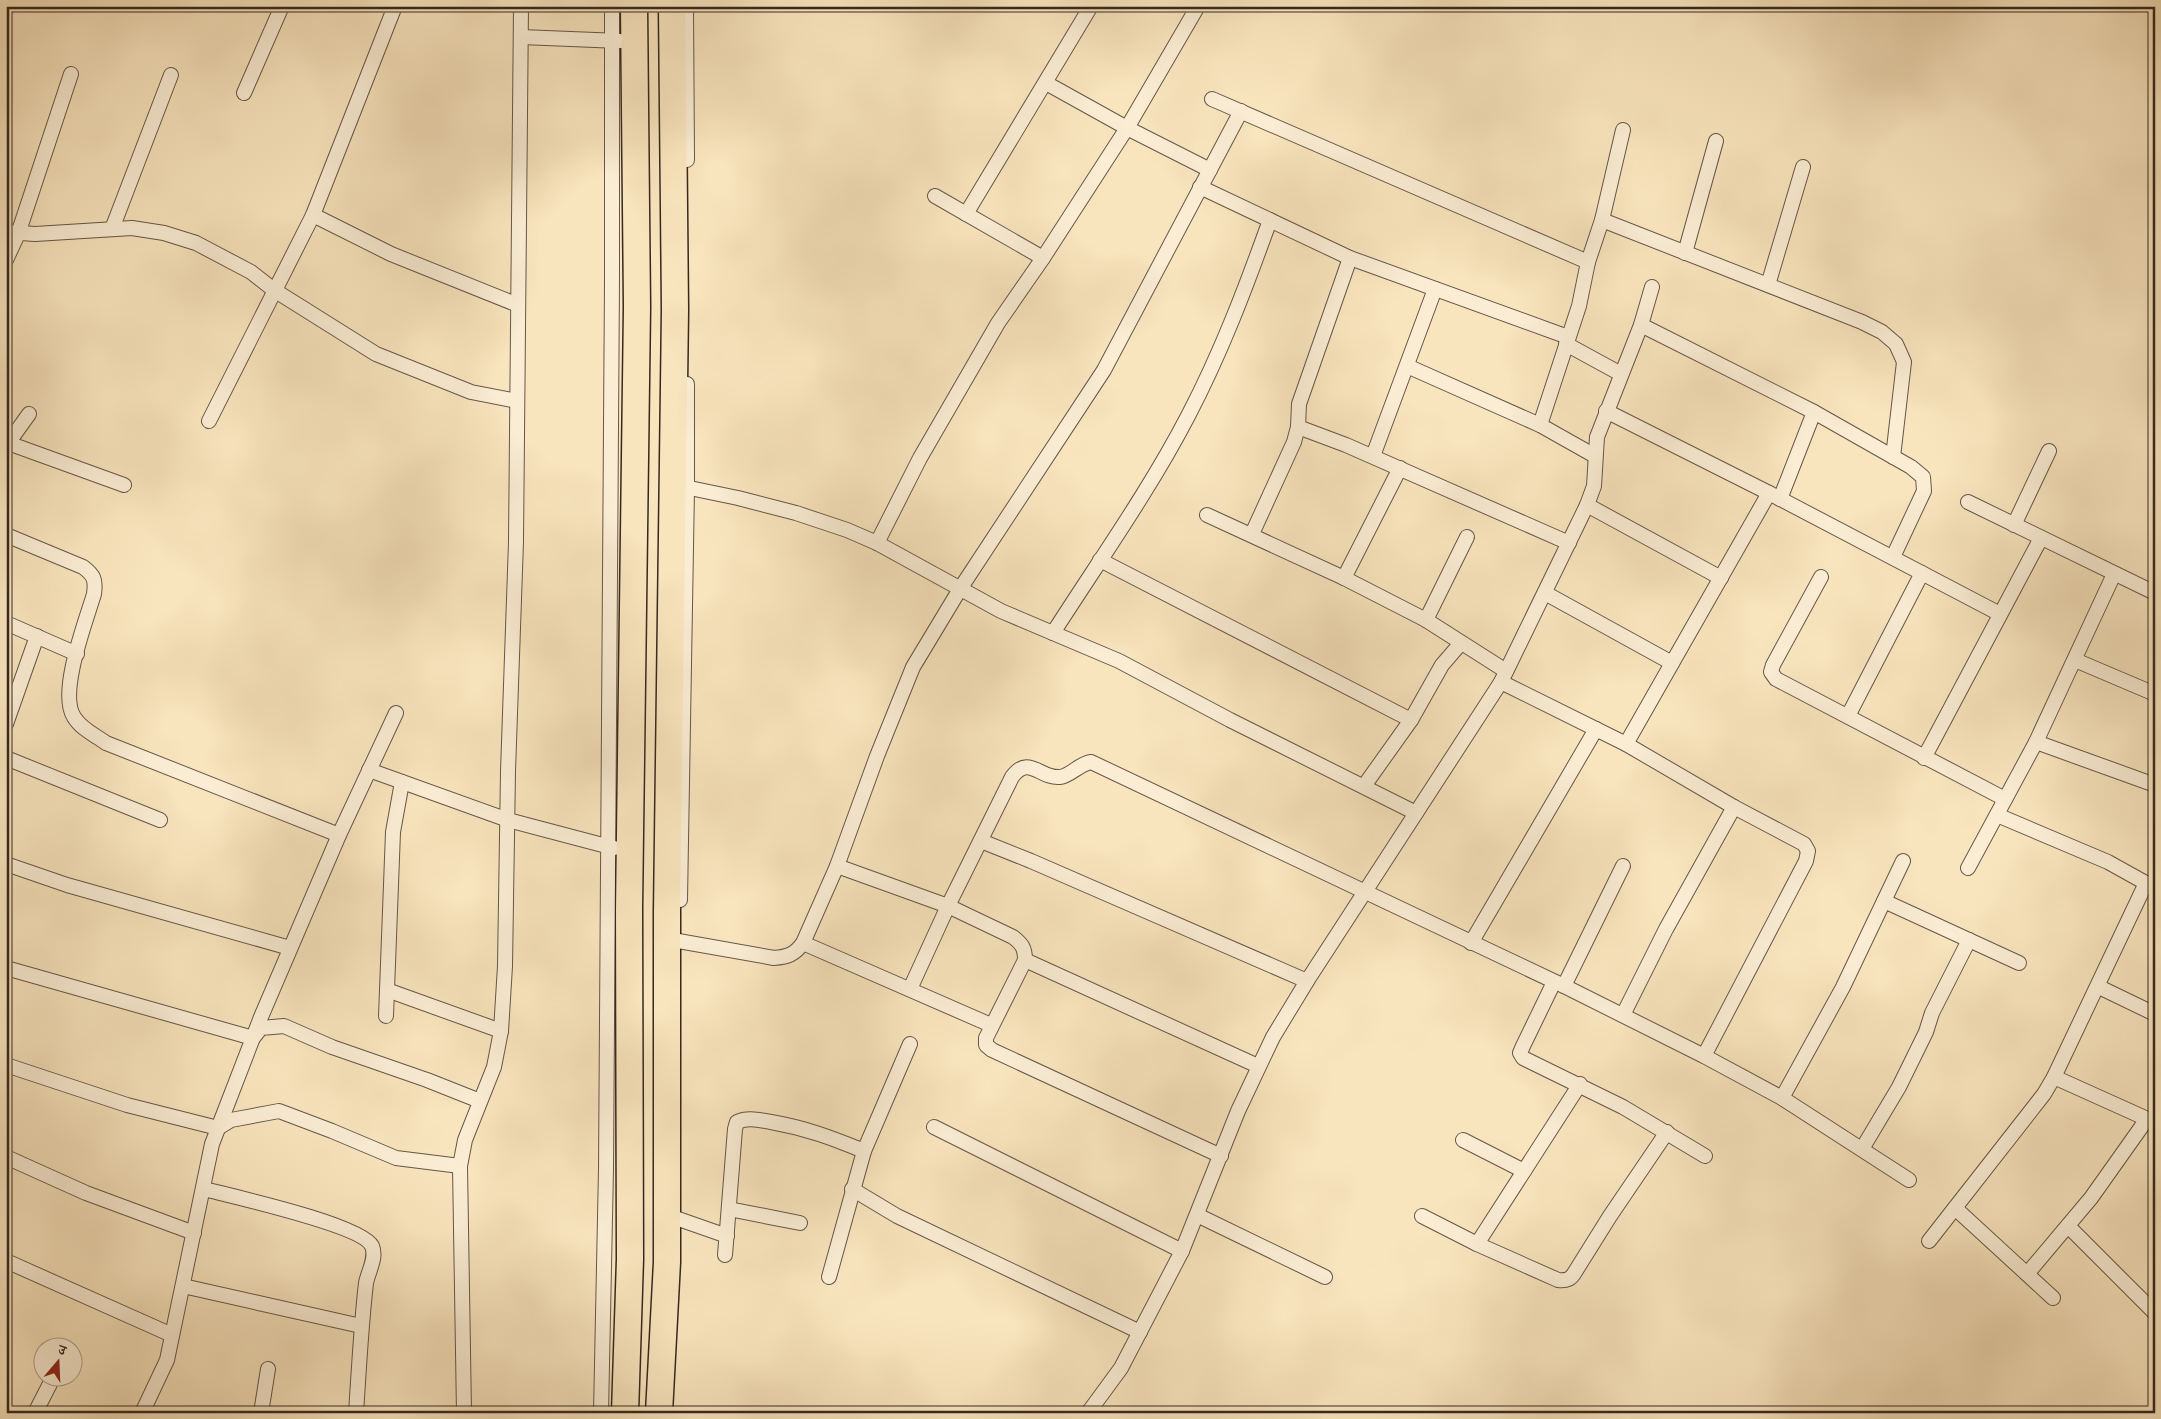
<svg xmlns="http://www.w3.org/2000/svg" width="2161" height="1419" font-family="Alegreya,'Noto Serif Devanagari',serif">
<rect width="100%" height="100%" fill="#f8e4bd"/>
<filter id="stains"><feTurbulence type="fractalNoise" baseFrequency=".004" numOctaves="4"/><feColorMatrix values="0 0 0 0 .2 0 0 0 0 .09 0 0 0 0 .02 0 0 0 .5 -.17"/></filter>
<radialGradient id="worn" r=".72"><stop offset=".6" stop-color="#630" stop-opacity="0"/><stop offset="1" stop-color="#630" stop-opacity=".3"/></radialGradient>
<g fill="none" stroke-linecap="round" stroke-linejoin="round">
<defs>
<g id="street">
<path d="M686,6l1,154"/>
<path d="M521,37l99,4"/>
<path d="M1046,83l81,45 83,42"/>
<path d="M244,93l38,-87"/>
<path d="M1212,99l376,163"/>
<path d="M1200,187l150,71 218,79"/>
<path d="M935,196l108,62"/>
<path d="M966,214l125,-208"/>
<path d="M313,215l78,39 127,51"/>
<path d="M1602,220l260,102 20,10 14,12 8,18 -11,95"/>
<path d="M112,229l59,-154"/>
<path d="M6,232l29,2 97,-6 32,5 32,10 55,29 23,18 102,64 95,38 46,9"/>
<path d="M1685,253l31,-112"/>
<path d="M6,260l12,-26 53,-160"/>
<path d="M1768,285l35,-118"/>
<path d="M1641,325l173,87 97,55 12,10 1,14 -31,66"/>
<path d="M1566,344l55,30"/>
<path d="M1407,366l133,59 55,31"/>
<path d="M1606,411l163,82 231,121"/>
<path d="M209,421l104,-206 82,-209"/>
<path d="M1540,425l39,-119 9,-44 14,-42 21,-90"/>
<path d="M1298,427l48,18 223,98"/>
<path d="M8,443l116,42"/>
<path d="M6,446l23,-32"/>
<path d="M1373,456l62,-167"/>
<path d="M680,486l58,12 58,15 51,17 30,13 124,68 118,50 111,59 186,93"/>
<path d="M1780,499l34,-87"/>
<path d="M1968,502l187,91"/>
<path d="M1587,505l134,73"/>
<path d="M1207,515l137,63 82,42 80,51"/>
<path d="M2014,525l35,-74"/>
<path d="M1252,534l42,-92 4,-15 1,-23 51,-146"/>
<path d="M6,535l77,32c11,8 13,13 11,27 -8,27 -36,99 -20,123 7,12 21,18 32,26l233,92"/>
<path d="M877,543l43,-85 78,-135 45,-65 84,-130 71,-122"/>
<path d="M1100,560l311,160"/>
<path d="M1821,577l-48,88 -2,7 5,7 229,120"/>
<path d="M1344,578l56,-110"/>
<path d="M1545,593l127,70"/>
<path d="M1426,620l41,-83"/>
<path d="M6,623l71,31"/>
<path d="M1053,633c46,-72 96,-142 135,-217 33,-63 58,-129 82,-196"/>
<path d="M2075,660l80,34"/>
<path d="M1501,682l125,62 108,63 70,37 4,7 -2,10 -102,195"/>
<path d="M1848,716l74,-143"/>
<path d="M6,724l31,-88"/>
<path d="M2036,742l119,43"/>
<path d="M1626,744l143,-251"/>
<path d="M6,758l154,62"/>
<path d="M1924,758l117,-220"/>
<path d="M369,770l139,50 106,28"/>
<path d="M1364,786l47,-66 31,-55 19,-22"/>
<path d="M1997,815l111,47 45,25"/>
<path d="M981,841l50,20 276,120"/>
<path d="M6,864l61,21 223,63"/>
<path d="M837,866l111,40 65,31c9,7 12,11 12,23l-39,78v7l6,5 229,106"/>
<path d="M1968,868l68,-126 78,-168"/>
<path d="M680,900l7,-412v-104"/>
<path d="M1884,901l135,62"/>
<path d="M667,939l107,19c14,-1 21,-4 29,-15l34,-77 40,-110 36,-89 47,-78 144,-219 137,-259"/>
<path d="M803,943l188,82"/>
<path d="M1471,943l125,-214"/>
<path d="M1025,960l233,106"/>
<path d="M6,968l247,70 8,-10 23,-2 48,21 95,33 53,21"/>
<path d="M1554,982l-31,64 -3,7 3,5 100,49 82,49"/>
<path d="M1564,986l59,-120"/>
<path d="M2099,987l56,27"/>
<path d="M910,989l38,-83 64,-129c17,-23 28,2 48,0 10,-1 19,-13 31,-15l473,224 140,70 78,42 127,82"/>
<path d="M387,990l114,41"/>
<path d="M1623,1015l43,-86 68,-122"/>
<path d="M386,1016l7,-184 9,-50"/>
<path d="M6,1065l121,40 91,23 13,-8 48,-9 53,20 64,27 64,8"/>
<path d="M2054,1077l100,45"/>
<path d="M1782,1098l61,-111 60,-126"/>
<path d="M934,1127l248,124"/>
<path d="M1463,1140l61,31"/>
<path d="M1862,1149l37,-62 27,-55 6,-19 37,-73"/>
<path d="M6,1157l80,36 108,40"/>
<path d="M204,1189c27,7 158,36 168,57 5,12 -4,26 -6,37 -5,43 -7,86 -10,130"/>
<path d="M852,1189l45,27 243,116"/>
<path d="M1955,1208l98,90"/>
<path d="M729,1209l71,14"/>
<path d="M667,1215l60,21"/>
<path d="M1197,1215l128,62"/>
<path d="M1422,1216l55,28 81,36c9,1 13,-1 17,-8l35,-56 57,-84"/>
<path d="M2068,1226l87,87"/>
<path d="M1929,1241l115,-147 10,-17 92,-194"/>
<path d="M1477,1244l103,-160"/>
<path d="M725,1255l10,-126 2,-7c11,-5 22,-2 34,0 35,6 61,16 93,29"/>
<path d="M6,1261l166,74"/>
<path d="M2027,1274l64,-76 56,-79"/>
<path d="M829,1277l35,-126 46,-107"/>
<path d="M183,1286l178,40"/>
<path d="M35,1413l19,-37"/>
<path d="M142,1413l25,-53 45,-216 49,-127 78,-182 57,-122"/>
<path d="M261,1413l7,-44"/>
<path d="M464,1413l-4,-247 5,-26 29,-73 7,-36 4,-65 3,-195 8,-229 5,-536"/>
<path d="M601,1413l5,-244 6,-890v-273"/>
<path d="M1088,1413l33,-45 61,-117 56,-140 35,-74 34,-56 194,-299 86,-177 7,-19 3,-49 44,-112 11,-38"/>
</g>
<g id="highway">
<path d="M625,1413l5,-154 -1,-350 8,-602 -3,-301"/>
<path d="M659,1413l8,-151v-350l8,-602 -3,-304"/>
</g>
</defs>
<use href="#street" stroke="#665747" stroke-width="16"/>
<use href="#highway" stroke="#362820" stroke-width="29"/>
<use href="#street" stroke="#faedd4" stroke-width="14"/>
<use href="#highway" stroke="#f8e4bd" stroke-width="26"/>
</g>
<rect width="2161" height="1419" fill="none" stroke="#f8e4bd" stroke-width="25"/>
<rect x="8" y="8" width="2146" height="1404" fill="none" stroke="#362820" stroke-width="2.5"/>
<rect x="12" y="12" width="2136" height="1394" fill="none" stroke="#362820"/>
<g transform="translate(58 1362) rotate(19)"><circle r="24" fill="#faedd4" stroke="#ac9e8c"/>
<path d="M0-4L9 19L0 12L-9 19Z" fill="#8f2418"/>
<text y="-8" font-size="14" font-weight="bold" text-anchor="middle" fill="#362820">उ</text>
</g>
<rect width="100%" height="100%" filter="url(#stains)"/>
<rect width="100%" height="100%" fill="url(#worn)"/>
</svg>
